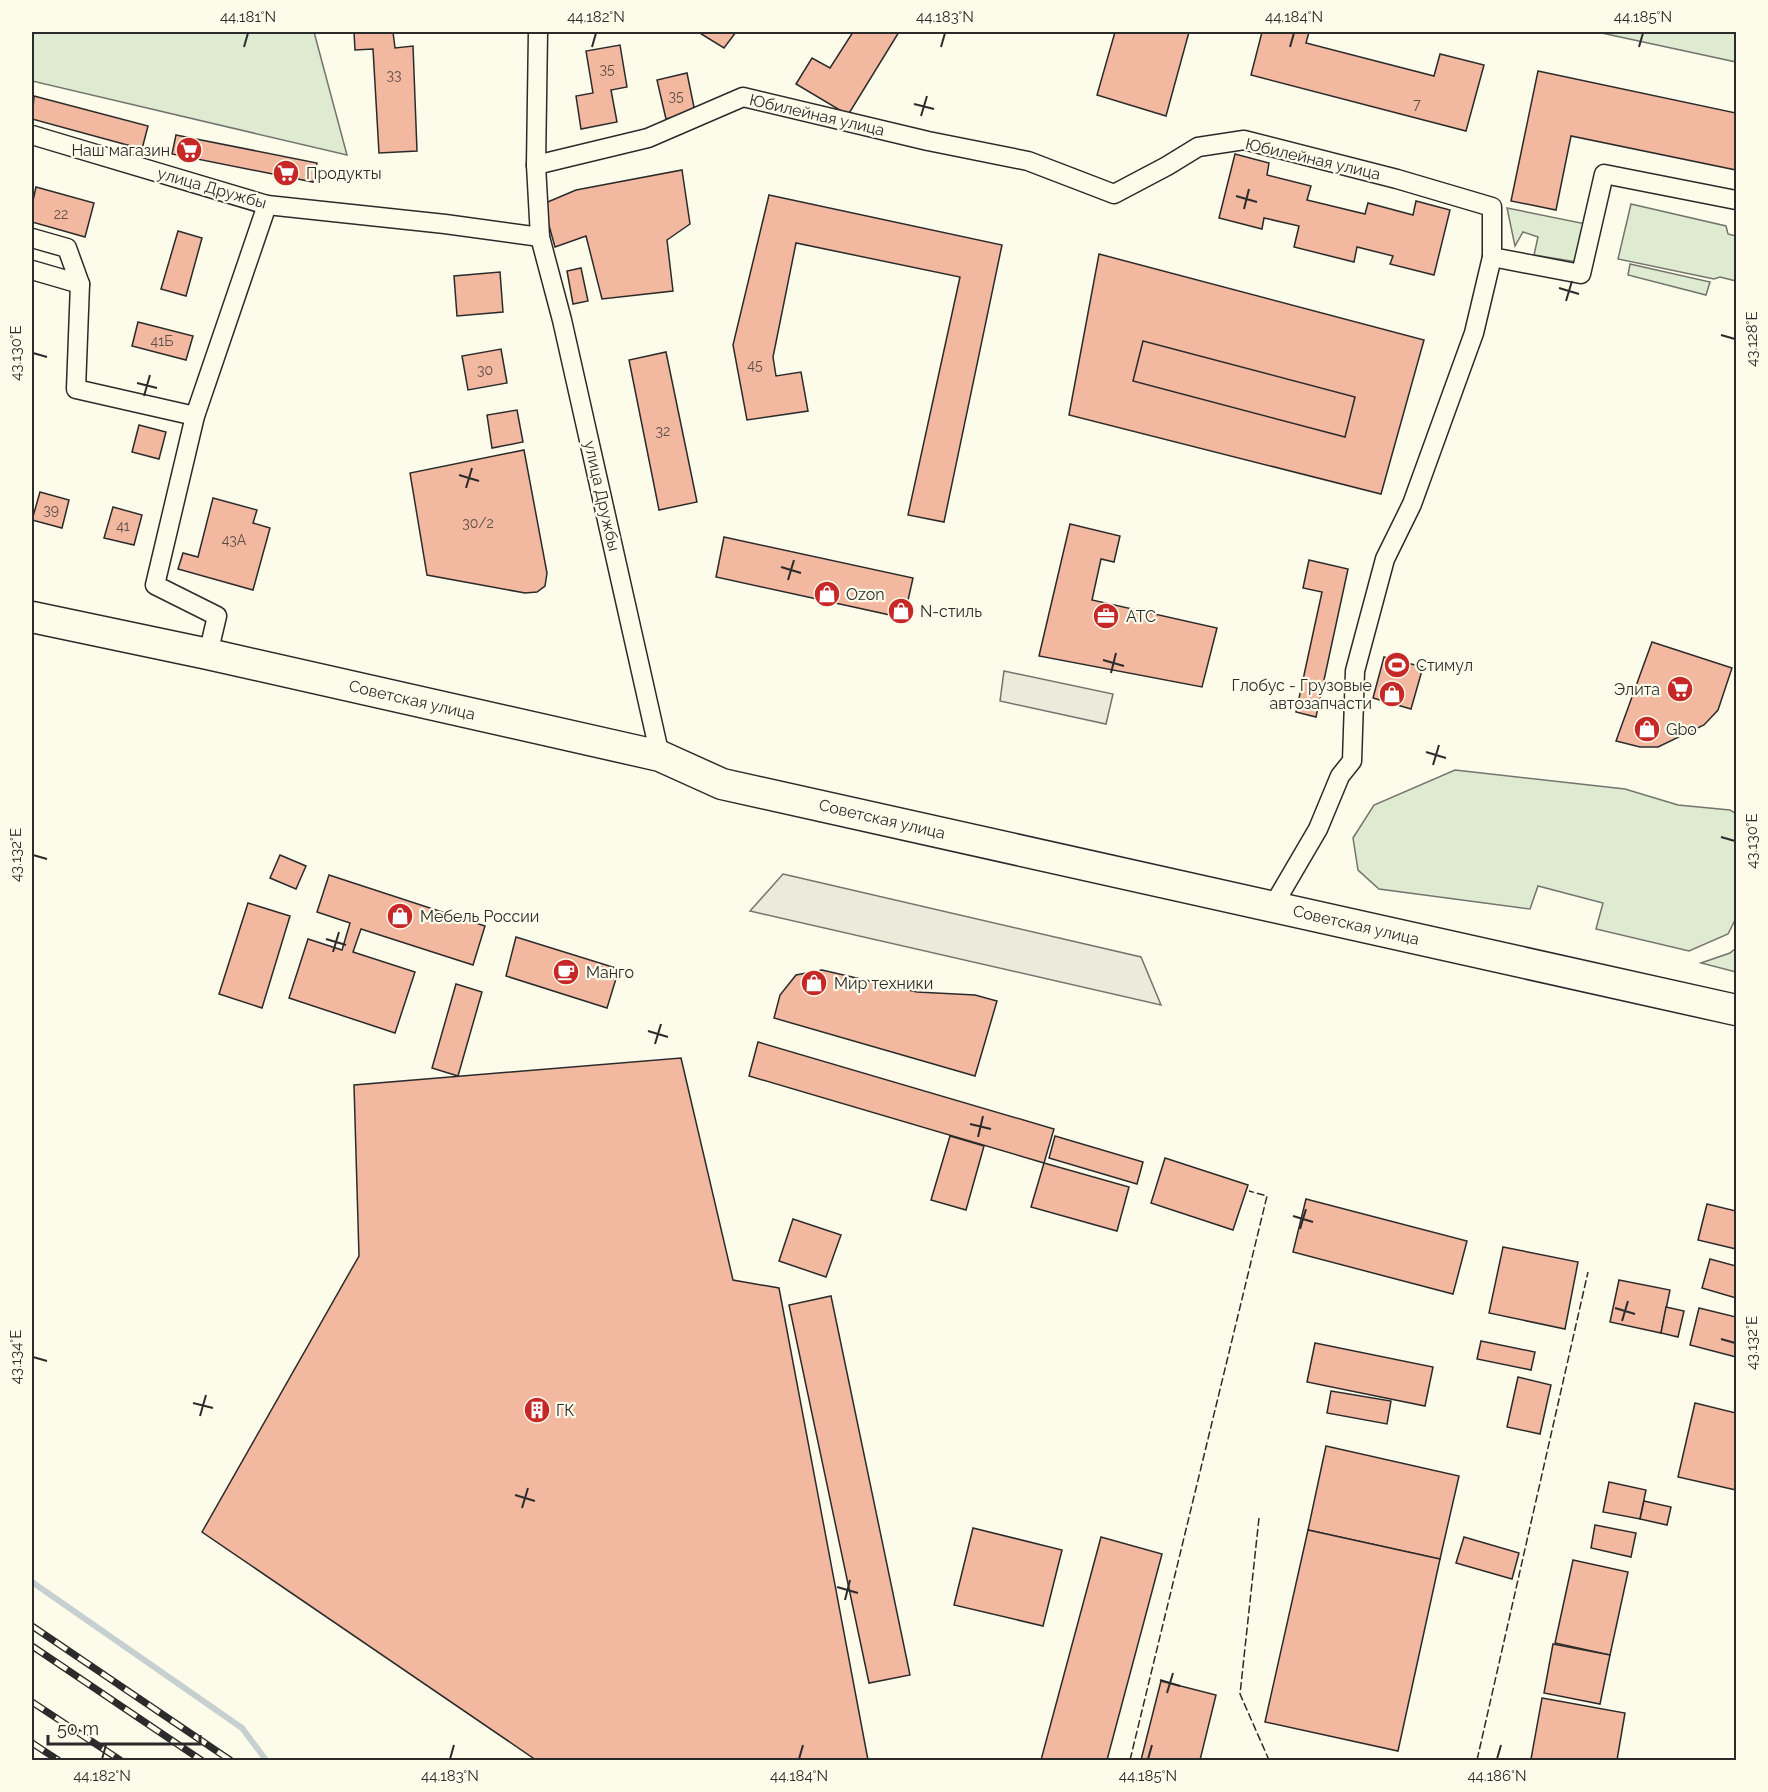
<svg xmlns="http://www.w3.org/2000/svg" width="1768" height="1792" font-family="Raleway,sans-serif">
<rect width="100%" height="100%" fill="#fdfbea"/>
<g fill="#deebd1" stroke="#74746e" stroke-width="1.5">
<path d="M32,32h282l33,123 -315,-74z"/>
<path d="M1597,32h139v30z"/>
<path d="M1631,204l95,22 2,8 8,2v45l-16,-4 -6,2 -96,-20z"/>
<path d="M1507,208l79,16 -9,38 -43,-7 4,-18 -15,-5 -8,14z"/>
<path d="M1630,264l80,18 -4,13 -78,-20z"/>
<path d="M1455,770l170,19 53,16 52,5 6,4v104l-8,16 -39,17 -93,-22 7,-26 -65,-17 -8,23 -151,-20 -21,-19 -5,-32 21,-33z"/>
<path d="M1736,948v24l-35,-9 29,-10z"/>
</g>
<g fill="#eceadb" stroke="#74746e" stroke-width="1.5">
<path d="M1004,671l109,23 -7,30 -106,-23z"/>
<path d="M783,874l358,83 20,48 -411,-94z"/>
</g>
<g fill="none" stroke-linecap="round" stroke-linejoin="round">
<path stroke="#c7d0d0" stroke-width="6" d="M32,1582l210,146 24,32"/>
</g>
<g fill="#f2b8a0" stroke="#2b2b2b" stroke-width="1.5">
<path d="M354,32h39l2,16 18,-2 4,105 -38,2 -6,-104 -18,1z"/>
<path d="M698,32h38l-12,16z"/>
<path d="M853,32h46l-51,83 -52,-31 16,-26 18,10z"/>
<path d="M1115,32h74l-23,84 -69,-21z"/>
<path d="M1262,32h47l-3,11 128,33 6,-22 44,11 -18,66 -215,-56z"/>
<path d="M620,45l7,42 -16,3 6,32 -36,7 -5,-33 17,-3 -7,-42z"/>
<path d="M1538,71l198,42v57l-165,-34 -15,74 -45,-9z"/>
<path d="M687,73l8,39 -29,7 -9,-39z"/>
<path d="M34,96l114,30 -6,23 -110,-30z"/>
<path d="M176,135l141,28 -4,19 -141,-28z"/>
<path d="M1235,154l34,9 -2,12 44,11 -4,14 58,14 3,-11 45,12 3,-14 34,9 -16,65 -44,-11 3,-8 -36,-9 -3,15 -60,-15 5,-21 -35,-8 -2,11 -43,-11z"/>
<path d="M682,170l8,54 -23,16 6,51 -71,8 -16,-63 -31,11 -12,-43 33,-14z"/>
<path d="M36,187l58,16 -9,34 -53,-15v-17z"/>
<path d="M769,195l233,50 -58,277 -36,-7 52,-238 -164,-34 -23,114 3,19 25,-4 7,39 -61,9 -14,-75z"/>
<path d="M178,231l24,7 -16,58 -25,-7z"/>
<path d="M1099,254l325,86 -43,154 -312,-79z"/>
<path d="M581,268l7,33 -15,3 -6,-33z"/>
<path d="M500,272l3,40 -46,4 -3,-40z"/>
<path d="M138,322l55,14 -7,24 -54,-14z"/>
<path d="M1143,341l212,56 -10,40 -212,-56z"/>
<path d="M501,349l6,34 -39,7 -6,-34z"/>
<path d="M666,352l31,150 -38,8 -30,-150z"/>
<path d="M517,410l6,32 -31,6 -5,-33z"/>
<path d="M139,425l27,7 -7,27 -27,-7z"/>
<path d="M524,450l23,123 -2,13 -8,6 -12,1 -98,-18 -17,-102z"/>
<path d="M40,492l29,8 -7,28 -30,-8z"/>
<path d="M213,498l44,12 -4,13 17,5 -17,62 -75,-21 5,-16 15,4z"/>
<path d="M113,507l29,8 -8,30 -30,-7z"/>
<path d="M1070,524l50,12 -6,26 -13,-3 -9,41 125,28 -15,59 -163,-31z"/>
<path d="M724,537l189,41 -9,40 -188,-41z"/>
<path d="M1309,560l39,9 -32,148 -20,-5 26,-120 -19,-4z"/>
<path d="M1652,642l80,26 -14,42 -14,15 -46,22h-18l-24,-6z"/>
<path d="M1384,657l39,10 -12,42 -38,-11z"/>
<path d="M280,855l26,11 -10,23 -26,-11z"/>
<path d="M329,875l156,51 -12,39 -112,-36 -8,23 62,20 -20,61 -106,-35 19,-59 34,11 8,-27 -33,-11z"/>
<path d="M248,903l42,13 -28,92 -43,-14z"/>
<path d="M516,937l103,32 -12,39 -101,-32z"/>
<path d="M822,970l95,22 58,3 22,6 -22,75 -201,-58 6,-23 16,-20z"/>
<path d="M456,984l26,8 -24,84 -26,-8z"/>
<path d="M758,1042l296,87 -10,34 -295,-87z"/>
<path d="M681,1058l52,222 46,8 89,472h-332l-334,-228 157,-276 -5,-171z"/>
<path d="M950,1136l34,10 -18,64 -35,-10z"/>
<path d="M1055,1136l88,26 -6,22 -88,-26z"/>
<path d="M1165,1158l83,27 -15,45 -82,-27z"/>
<path d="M1044,1163l85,24 -12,44 -86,-24z"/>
<path d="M1306,1199l161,42 -14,53 -160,-42z"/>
<path d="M1707,1204l29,7v38l-38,-9z"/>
<path d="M793,1219l48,16 -15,42 -47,-16z"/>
<path d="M1503,1247l75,15 -13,67 -76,-16z"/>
<path d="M1710,1259l26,7v32l-34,-10z"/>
<path d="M1619,1280l51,10 -9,43 -51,-11z"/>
<path d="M831,1296l79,379 -41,8 -80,-378z"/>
<path d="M1666,1307l18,4 -6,26 -17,-4z"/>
<path d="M1699,1308l37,9v40l-46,-12z"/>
<path d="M1481,1341l54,11 -4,18 -54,-11z"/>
<path d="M1315,1343l118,24 -8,39 -118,-24z"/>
<path d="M1518,1377l33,8 -11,49 -33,-7z"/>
<path d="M1331,1391l60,10 -4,23 -60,-11z"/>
<path d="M1695,1403l41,10v77l-58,-13z"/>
<path d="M1326,1446l133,30 -19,83 -132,-29z"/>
<path d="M1609,1482l37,8 -6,29 -37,-7z"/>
<path d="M1644,1501l27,6 -4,18 -27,-6z"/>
<path d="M1595,1525l41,8 -5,24 -40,-9z"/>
<path d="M973,1528l89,22 -19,76 -89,-21z"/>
<path d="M1308,1530l132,29 -42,192 -133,-29z"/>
<path d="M1101,1537l61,17 -55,206h-66z"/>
<path d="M1464,1537l55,16 -7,26 -56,-16z"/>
<path d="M1573,1560l55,12 -18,83 -55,-12z"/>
<path d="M1553,1644l57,11 -10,49 -56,-11z"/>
<path d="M1161,1681l55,14 -16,65h-59z"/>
<path d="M1542,1698l83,15 -8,47 -86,-1z"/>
</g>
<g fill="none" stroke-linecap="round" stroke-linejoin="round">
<defs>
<g id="minor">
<path d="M538,32l-2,133 4,72 22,83 98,436"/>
<path d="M32,135l235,70 178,19 95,13"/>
<path d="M536,165l112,-27 95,-41 185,44 100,20 86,33 53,-28 31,-19 46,-7 153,39 95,28v50l89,17 23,-100 132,26"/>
<path d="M32,238l35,10 13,36"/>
<path d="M32,270l48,14 -4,105 119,27"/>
<path d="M208,654l9,-38 -62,-31 40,-169 72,-211"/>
<path d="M1273,906l45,-77 22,-53 12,-15 3,-90 30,-112 27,-55 62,-171 18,-76"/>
</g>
<path id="trunk" d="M32,617l176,37 452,102 62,28 1014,226"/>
</defs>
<use href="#minor" stroke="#2b2b2b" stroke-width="21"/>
<use href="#trunk" stroke="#2b2b2b" stroke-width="33"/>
<use href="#minor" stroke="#fdfbea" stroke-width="18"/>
<use href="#trunk" stroke="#fdfbea" stroke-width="30"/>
<defs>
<g id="rail">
<path d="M32,1626l198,134"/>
<path d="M32,1646l169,114"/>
<path d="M32,1702l88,58"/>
<path d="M32,1743l26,17"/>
</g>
</defs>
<use href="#rail" stroke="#2b2b2b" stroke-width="7"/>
<use href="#rail" stroke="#fdfbea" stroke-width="4.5" stroke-dasharray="14" stroke-linecap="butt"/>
<g stroke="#2b2b2b" stroke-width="1.5" stroke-dasharray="8 3" stroke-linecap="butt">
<path d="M1259,1518l-19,176 29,66"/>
<path d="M1130,1760l137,-564 -18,-5"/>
<path d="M1477,1760l111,-488"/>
</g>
</g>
<path fill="none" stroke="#2b2b2b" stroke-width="2" d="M244,47l4,-14M592,47l4,-14M941,47l4,-14M1290,47l4,-14M1639,47l4,-14M914,104l20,5M921,116l6,-20M1236,196l21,6M1244,209l5,-20M1559,288l20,6M1566,301l6,-20M1721,335l14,4M33,353l14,4M137,383l20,5M144,396l6,-21M459,475l20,6M466,488l6,-20M781,567l20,6M788,580l6,-20M1103,660l21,6M1111,673l5,-20M1426,752l20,6M1433,765l6,-20M1721,837l14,4M33,855l14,4M326,939l20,6M333,952l6,-20M648,1031l20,6M655,1044l6,-20M970,1124l21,5M978,1137l5,-21M1293,1216l20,6M1300,1229l6,-20M1615,1308l20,6M1622,1321l6,-20M1721,1339l14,4M33,1357l14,4M193,1403l20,5M200,1416l6,-21M515,1495l20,6M522,1508l6,-20M837,1587l21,6M845,1600l5,-20M1160,1680l20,6M1167,1693l6,-20M102,1759l4,-14M450,1759l4,-14M799,1759l4,-14M1148,1759l4,-14M1497,1759l4,-14"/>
<defs>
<symbol id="supermarket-disc" viewBox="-11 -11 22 22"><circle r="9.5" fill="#c62828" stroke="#fdfbea"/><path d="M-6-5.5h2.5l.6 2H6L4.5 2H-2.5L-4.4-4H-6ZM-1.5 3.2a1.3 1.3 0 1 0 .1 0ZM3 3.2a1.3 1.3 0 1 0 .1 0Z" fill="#fff"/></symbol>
<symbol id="shop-disc" viewBox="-11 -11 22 22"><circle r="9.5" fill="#c62828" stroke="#fdfbea"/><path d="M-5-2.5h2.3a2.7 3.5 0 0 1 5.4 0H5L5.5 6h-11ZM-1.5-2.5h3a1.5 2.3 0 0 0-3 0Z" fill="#fff"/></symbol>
<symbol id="office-disc" viewBox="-11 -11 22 22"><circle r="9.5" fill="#c62828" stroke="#fdfbea"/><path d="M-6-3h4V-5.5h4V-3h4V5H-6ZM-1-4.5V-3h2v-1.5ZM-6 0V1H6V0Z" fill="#fff"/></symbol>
<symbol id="stadium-disc" viewBox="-11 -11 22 22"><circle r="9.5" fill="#c62828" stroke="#fdfbea"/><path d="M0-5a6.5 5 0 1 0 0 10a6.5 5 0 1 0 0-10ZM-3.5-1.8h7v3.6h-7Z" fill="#fff"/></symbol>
<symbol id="cafe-disc" viewBox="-11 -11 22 22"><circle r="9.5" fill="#c62828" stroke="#fdfbea"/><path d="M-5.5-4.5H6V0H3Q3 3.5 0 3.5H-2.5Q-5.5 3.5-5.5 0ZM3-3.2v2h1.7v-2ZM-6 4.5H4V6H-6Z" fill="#fff"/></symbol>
<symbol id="building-disc" viewBox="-11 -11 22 22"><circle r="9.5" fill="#c62828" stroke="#fdfbea"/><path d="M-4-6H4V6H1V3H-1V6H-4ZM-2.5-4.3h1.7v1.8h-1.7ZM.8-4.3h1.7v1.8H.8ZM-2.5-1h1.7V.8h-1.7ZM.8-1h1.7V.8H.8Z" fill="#fff"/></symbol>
</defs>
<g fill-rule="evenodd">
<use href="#supermarket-disc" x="174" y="135" width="30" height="30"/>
<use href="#supermarket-disc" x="271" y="158" width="30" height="30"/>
<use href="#shop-disc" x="812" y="579" width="30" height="30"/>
<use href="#shop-disc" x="886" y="596" width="30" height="30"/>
<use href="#office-disc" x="1091" y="601" width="30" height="30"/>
<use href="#stadium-disc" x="1382" y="650" width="30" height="30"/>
<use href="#supermarket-disc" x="1665" y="674" width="30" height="30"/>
<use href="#shop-disc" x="1377" y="679" width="30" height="30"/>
<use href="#shop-disc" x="1632" y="714" width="30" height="30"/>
<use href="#shop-disc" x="385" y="901" width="30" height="30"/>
<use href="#cafe-disc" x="551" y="957" width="30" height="30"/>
<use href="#shop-disc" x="799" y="968" width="30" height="30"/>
<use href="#building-disc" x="522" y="1395" width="30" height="30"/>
</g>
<g text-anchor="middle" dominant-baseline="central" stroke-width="4.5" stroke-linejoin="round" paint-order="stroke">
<g font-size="14" fill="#5d4e48">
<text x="607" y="69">35</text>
<text x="394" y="75">33</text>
<text x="676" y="96">35</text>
<text x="1417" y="104">7</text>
<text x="61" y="214">22</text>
<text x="162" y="341">41Б</text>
<text x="755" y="365">45</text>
<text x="485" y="370">30</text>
<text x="663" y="431">32</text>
<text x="51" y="510">39</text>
<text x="478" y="523">30/2</text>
<text x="123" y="526">41</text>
<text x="234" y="540">43А</text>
</g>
<g font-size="16" fill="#2b2b2b" stroke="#fdfbea">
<text transform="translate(817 115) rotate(13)">Юбилейная улица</text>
<text transform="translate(1313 159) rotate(13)">Юбилейная улица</text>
<text transform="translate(212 188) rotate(16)">улица Дружбы</text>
<text transform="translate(602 496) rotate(77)">улица Дружбы</text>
<text transform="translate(412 700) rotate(13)">Советская улица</text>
<text transform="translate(882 819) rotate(13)">Советская улица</text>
<text transform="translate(1356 925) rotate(13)">Советская улица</text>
</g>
<g font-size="16" fill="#2b2b2b" stroke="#fdfbea" text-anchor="start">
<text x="170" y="150" text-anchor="end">Наш магазин</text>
<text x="306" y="173">Продукты</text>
<text x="846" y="594">Ozon</text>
<text x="920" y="611">N-стиль</text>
<text x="1126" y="616">АТС</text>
<text x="1416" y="665">Стимул</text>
<text x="1372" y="685" text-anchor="end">Глобус - Грузовые<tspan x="1372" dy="18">автозапчасти</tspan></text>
<text x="1660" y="689" text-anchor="end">Элита</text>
<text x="1666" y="729">Gbo</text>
<text x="420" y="916">Мебель России</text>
<text x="586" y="972">Манго</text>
<text x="834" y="983">Мир техники</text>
<text x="556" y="1410">ГК</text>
</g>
</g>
<rect width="1768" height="1792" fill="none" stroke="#fdfbea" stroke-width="66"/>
<path d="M48 1735v9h152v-9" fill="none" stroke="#2b2b2b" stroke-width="3"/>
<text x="57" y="1735" font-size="18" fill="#2b2b2b" stroke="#fdfbea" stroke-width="4.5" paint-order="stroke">50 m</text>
<rect x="33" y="33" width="1702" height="1726" fill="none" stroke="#2b2b2b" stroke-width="2"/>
<g font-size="15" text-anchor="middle" fill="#2b2b2b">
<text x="248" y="22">44.181°N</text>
<text x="596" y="22">44.182°N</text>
<text x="945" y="22">44.183°N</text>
<text x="1294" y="22">44.184°N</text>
<text x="1643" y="22">44.185°N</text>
<text transform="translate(1752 339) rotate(-90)" y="5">43.128°E</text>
<text transform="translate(16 353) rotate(-90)" y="5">43.130°E</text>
<text transform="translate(1752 841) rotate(-90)" y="5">43.130°E</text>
<text transform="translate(16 855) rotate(-90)" y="5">43.132°E</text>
<text transform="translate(1752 1343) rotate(-90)" y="5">43.132°E</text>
<text transform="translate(16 1357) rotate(-90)" y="5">43.134°E</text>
<text x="102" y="1781">44.182°N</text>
<text x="450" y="1781">44.183°N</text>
<text x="799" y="1781">44.184°N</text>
<text x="1148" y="1781">44.185°N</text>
<text x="1497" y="1781">44.186°N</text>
</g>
</svg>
